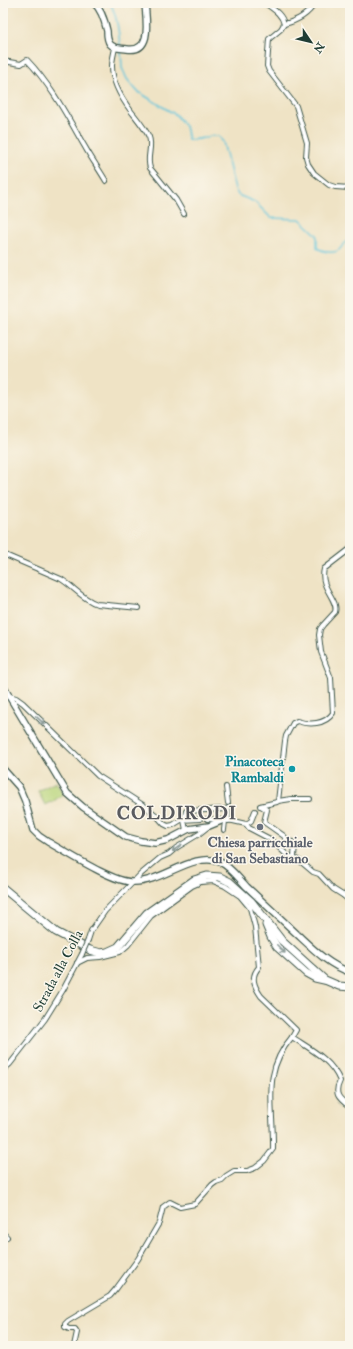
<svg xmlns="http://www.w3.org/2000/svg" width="353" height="1349" font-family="'IM FELL Double Pica',serif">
<rect width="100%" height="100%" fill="#fbf7ec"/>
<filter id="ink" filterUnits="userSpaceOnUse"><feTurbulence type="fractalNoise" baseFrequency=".025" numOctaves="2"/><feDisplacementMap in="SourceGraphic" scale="8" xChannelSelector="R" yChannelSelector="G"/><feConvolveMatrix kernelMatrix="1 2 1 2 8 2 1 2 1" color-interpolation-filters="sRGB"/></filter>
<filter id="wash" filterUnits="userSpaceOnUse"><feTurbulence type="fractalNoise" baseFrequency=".012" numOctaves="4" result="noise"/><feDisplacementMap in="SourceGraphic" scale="16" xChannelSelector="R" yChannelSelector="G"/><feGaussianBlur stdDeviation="0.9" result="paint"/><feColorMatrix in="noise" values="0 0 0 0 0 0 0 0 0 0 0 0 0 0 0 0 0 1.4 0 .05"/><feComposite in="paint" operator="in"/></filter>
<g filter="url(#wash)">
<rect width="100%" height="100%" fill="#efe3c5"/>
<path fill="#bad57b" stroke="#6c8958" d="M56,782l7,12 -12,9 -1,-1 -5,3 -7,-14z"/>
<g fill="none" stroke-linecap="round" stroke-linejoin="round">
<g stroke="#5fc5dc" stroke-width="1.5">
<path d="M110,3c7,12 9,29 10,43"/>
<path d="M121,50l1,18 5,11 10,12 39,24 9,11 3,13c12,3 19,-5 31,-3l4,6 12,47 3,6 17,7 16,16 29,1 17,16v13c6,3 15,7 22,2 4,-4 4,-7 11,-11"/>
</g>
</g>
</g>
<g filter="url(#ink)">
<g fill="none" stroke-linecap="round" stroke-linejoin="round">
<defs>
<g id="street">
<path d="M265,3c8,6 17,11 19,21 13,-3 24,-9 31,-21"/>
<path d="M284,24l-3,5 -12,10 -2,27 2,5 27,35 11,37 -1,14 2,7 6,9 15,12 6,2 15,1"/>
<path d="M115,48c-1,5 -3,12 -3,18 0,16 10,33 19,45 7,9 14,17 18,26 4,10 -3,20 1,31l26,32 8,14"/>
<path d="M3,61l18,3 6,-4c24,25 40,56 58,87 6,11 14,22 21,34"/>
<path d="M3,554l58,25c13,8 21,20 36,25l42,4"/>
<path d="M10,696l6,2 7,5 75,73 48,31 10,8 8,9 4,2 5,-1 8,-5 19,-1"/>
<path d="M226,787l2,16"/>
<path d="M278,801l7,-60 1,-5 7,-13 4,-2c12,4 28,4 36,-8l-2,-35 -10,-26 -2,-17 1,-6 3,-4 12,-13c4,-12 -16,-24 -11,-43l26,-20"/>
<path d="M260,806l17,-4 1,-1 13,-2h19"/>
<path d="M261,806l6,4 -3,12 20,14 3,4 8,3 -1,14"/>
<path d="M207,819l26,2 13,3 3,4 21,11 17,16 13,6 13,11 6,2 14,15 11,7 3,3 3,1"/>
<path d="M228,821v-13"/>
<path d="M246,824l5,-3 4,-10"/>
<path d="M186,830l-2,-10 2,-9 42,-2"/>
<path d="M224,830l1,-9"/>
<path d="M344,896l6,-7"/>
<path d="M251,905l-1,3 5,19 4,40c-9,10 -5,19 2,29l35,34 -4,7c18,12 39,22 48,44 -7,14 0,18 10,26"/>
<path d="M88,940l3,-9 14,-20 36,-37 19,-16 9,-4 7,-6 23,-14 10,-8"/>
<path d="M77,963l10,-5 13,-1 20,-5 8,-7 23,-29 41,-30 9,-4 12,-1 12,5 15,10 10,12"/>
<path d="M3,1070l7,-6 35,-45 18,-29 19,-36"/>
<path d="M3,1129v1"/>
<path d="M3,1233l4,4"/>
<path d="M74,1346l3,-14 -2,-3h-6l-4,-2v-3l3,-3 42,-25 6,-7 22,-30 21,-36 4,-16 7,-5 10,5 15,-3 17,-19 4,-3 6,-2 4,-4 8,-5h13l8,-3 9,-7 9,-12c1,-43 -12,-76 19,-112"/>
</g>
<g id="secondary">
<path d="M94,3c8,7 11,19 13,28 0,4 0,9 3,13 4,5 11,4 17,5 26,4 19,-29 18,-46"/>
<path d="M3,686l64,107 16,14 43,30 15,4 14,2 13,-3 21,-11 20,-3 12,-5"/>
<path d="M3,769l16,18 6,14 8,29 6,6 9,6c20,11 64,40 85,40 29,1 60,-31 87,-20 11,5 19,17 27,25 17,16 34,32 51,48 15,14 32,31 52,37"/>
</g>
<g id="highway">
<path d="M3,888l53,44 34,18 11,3 6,-1 11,-5 29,-34 47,-33 13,-4 13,1 10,5 21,19 31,40 43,39 14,6 11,1"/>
<path d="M266,925l5,12 6,10 29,26 9,5 9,2"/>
</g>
</defs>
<use href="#street" stroke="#3e564a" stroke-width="6"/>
<use href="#secondary" stroke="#3e564a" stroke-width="8"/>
<use href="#highway" stroke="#3e564a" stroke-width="9"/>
<use href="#street" stroke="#fff" stroke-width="4"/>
<use href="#secondary" stroke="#fff" stroke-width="5.5"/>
<use href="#highway" stroke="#fff" stroke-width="7"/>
<defs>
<path id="street-bridge" d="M82,954l6,-14"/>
</defs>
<use href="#street-bridge" stroke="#3e564a" stroke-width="6" stroke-linecap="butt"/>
<use href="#street-bridge" stroke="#fff" stroke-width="4"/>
</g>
<defs><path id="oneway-shaft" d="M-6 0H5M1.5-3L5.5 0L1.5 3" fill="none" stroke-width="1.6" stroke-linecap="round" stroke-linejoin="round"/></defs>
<g stroke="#8f9e9a">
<use href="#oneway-shaft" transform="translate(40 720) rotate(43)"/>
<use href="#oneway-shaft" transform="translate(177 848) rotate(143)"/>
<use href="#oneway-shaft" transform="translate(281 949) rotate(45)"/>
</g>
</g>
<circle fill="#0f9aa8" stroke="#fbf7ec" stroke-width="1.5" cx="292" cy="769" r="4"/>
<circle fill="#6b7280" stroke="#fbf7ec" stroke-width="1.5" cx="260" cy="827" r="4"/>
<g text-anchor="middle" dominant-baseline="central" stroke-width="3" stroke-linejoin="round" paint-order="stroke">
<g font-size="14" font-weight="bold" fill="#0d838f" stroke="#fbf7ec" text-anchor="end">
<text x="284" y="761">Pinacoteca<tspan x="284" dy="16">Rambaldi</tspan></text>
</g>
<g font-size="14" font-weight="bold" fill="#5b616d" stroke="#fbf7ec">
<text x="260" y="842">Chiesa parricchiale<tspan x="260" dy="16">di San Sebastiano</tspan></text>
</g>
<g font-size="14" fill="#1f3d34" stroke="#fbf7ec">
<text transform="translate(58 971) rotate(-62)">Strada alla Colla</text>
</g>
<g font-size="18" font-weight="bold" letter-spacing="1" fill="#5a5b5f" stroke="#fbf7ec">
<text x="177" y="813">COLDIRODI</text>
</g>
</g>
<rect width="353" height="1349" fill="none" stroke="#fbf7ec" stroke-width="16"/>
<g transform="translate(311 42) rotate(125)" stroke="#fbf7ec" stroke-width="3" paint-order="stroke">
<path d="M0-3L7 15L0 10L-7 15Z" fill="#1f3d34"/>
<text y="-6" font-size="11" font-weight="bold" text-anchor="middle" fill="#1f3d34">N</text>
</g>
</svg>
